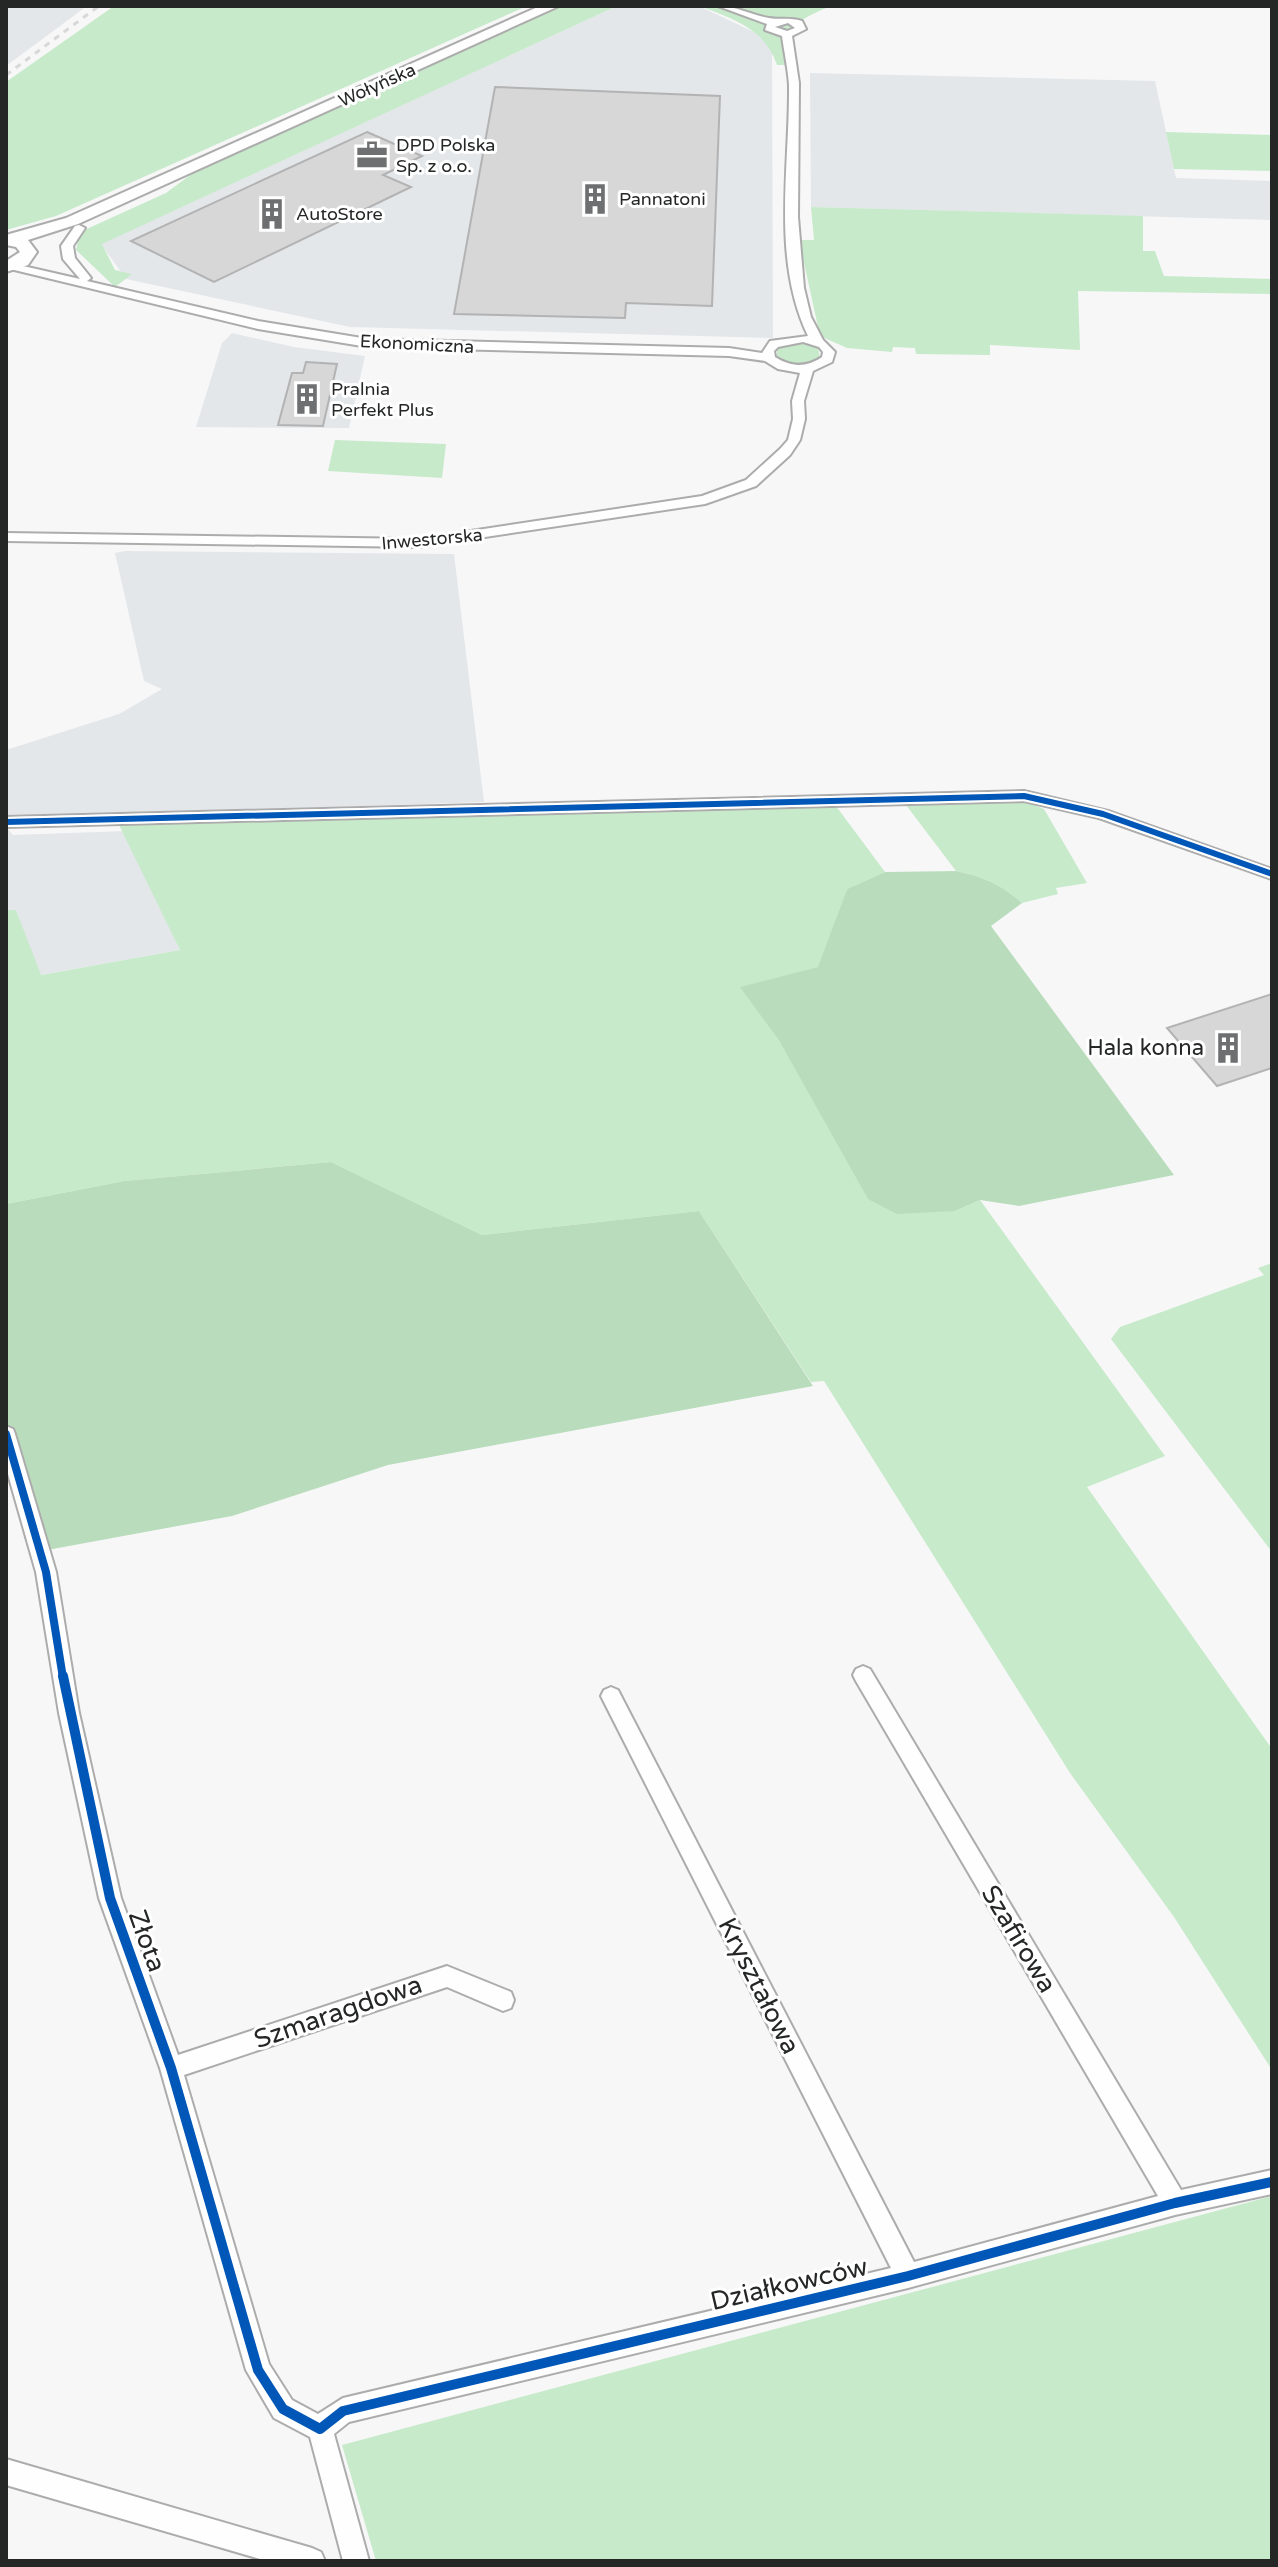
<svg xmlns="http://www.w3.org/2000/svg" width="1278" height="2567" font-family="'Varela Round',sans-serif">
<rect width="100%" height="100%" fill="#f7f7f8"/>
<g fill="#e3e7ea">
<path d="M6,6h81l-81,60z"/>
<path d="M617,6h82l59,28 14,17 1,287 -423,-11 -224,-48 -25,-35z"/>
<path d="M810,73l345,8 21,97 96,3v39l-461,-13z"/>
<path d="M232,333l62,14 71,9 -16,72 -153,-1 26,-84z"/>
<path d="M125,551l329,3 30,248 -478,16v-68l113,-36 43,-25 -18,-8 -29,-128z"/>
<path d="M6,827l7,8 112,-4 55,119 -140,25 -24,-65h-10z"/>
</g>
<g fill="#c7eaca">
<path d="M114,6h413l-471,210 -50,14v-148z"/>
<path d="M561,6h56l-515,238 13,26 17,4 -17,13 -39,-37 4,-18 86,-39 35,-26z"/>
<path d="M700,6h131c-34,14 -47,21 -46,59h-8c-13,-37 -42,-45 -77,-59z"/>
<path d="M1166,132l106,3v36l-98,-2z"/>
<path d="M811,207l332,9v35h12l9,25 108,3v15l-194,-3 2,59 -90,-5v10l-74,-1 -1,-6 -22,-1 -1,5 -45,-4 -27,-12 -21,-96h15z"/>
<path d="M798,341l20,6 2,12c-14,9 -30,7 -44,-1l2,-12z"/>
<path d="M335,440l111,4 -4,34 -114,-7z"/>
<path d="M1026,802l18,7 43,74 -31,5 2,6 -36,9c-20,-18 -40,-27 -66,-32l-50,-66z"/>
<path d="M836,806l49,66 -38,17 -28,78 -78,20 39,55 175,169 25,-11 185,256 -78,31 185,262v321l-98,-153 -104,-144 -246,-392 -13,1 -112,-171 -217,24 -151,-73 -207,19 -118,23v-294h10l25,65 139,-25 -62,-127z"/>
<path d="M1272,1263v289l-161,-213 9,-12 144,-52 -6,-7z"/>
<path d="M1272,2196v365h-896l-34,-116z"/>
</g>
<g fill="#b9ddbc">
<path d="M956,871c26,5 46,14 66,32l-31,23 183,249 -155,31 -39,-6 -25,11 -58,3 -29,-15 -88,-157 -40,-55 78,-20 29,-78 38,-17z"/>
<path d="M331,1162l151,73 217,-24 114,175 -425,79 -156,51 -201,37 -25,-90v-259l118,-23z"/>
</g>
<g fill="#d7d7d8" stroke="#b3b3b3" stroke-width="2">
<path d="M495,87l225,9 -8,210 -86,-3 -1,15 -171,-4z"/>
<path d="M367,132l55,24 -39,19 28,12 -197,95 -83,-41z"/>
<path d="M306,362l31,2 -14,62 -45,-1 14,-52h11z"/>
<path d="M1272,994v74l-55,18 -50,-58z"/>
</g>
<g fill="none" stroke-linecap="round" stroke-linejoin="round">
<defs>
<g id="street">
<path d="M718,6c19,0 33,9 51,12 11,2 21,-1 33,3l4,8 -14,7 7,47 -1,134 6,71 7,29 12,23 12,12 -3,10 -19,9 -9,30 1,18 -5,21 -10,15 -34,31 -51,18 -287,43 -412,-6v-8l412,6 284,-43 44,-16 34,-31 8,-9 5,-21 -1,-18 8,-28 -22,-4 -13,-8 -36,-5 -361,-9 -110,-18 -252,-61v-4l4,-1 70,16 -17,-20 -2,-13 14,-20 4,-1 6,3 -12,18 2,12 16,20 -4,3 171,40 110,18 361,9 33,5 8,-12 38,-5c-37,-77 -18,-169 -19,-251 -1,-17 -5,-33 -7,-49l-17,-6 2,-6zM788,23l7,5 -8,3 -12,-4zM803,342l16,5 4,5 -1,5c-16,11 -31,10 -47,0l-1,-6 4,-4z"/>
<path d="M1024,791l84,20 164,58v10l-173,-61 -75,-17 -1018,26v-10z"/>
<path d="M6,1426l7,3 2,5 41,138 23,141 42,185 57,157 269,-89 64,26 3,8 -3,8 -8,3 -56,-24 -263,88 85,289 23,36 26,14 25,-16 548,-130 -287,-566 -3,-6 3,-6 7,-3 7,3 296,572 244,-66 -302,-515 -3,-6 3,-6 7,-3 7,3 311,521 91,-20v24l-97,21 -267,73 -559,134 -15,12 35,127h-26l-33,-124 -36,-19 -28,-48 -86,-302 -61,-170 -40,-185 -23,-141 -30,-105z"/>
<path d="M6,2459l306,89 9,4 4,9h-58l-261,-76z"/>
</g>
<path id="secondary" d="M540,6h19l-481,218 -50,16 9,12 -9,13 -22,7v-11l14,-9 -4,-5 -10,-2v-10l60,-17z"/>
</defs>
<use href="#street" stroke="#acacac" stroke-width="4"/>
<use href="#secondary" stroke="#acacac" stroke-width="4"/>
<use href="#street" fill="#fefefe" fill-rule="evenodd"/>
<use href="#secondary" fill="#fefefe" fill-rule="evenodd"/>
<path stroke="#d8d8d9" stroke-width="3" stroke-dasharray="6 6" stroke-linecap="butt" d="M6,75l93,-69"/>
<defs>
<path id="cycleway-far2" d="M6,822l1018,-26 79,18 169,60"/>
<path id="cycleway-far1" d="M6,1434l40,138 17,106"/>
<path id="cycleway" d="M63,1676l47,222 61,170 87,302 25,39 37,20 23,-18 565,-135 267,-73 97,-21"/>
</defs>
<use href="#cycleway-far2" stroke="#fff" stroke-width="10"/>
<use href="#cycleway-far1" stroke="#fff" stroke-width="13"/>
<use href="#cycleway" stroke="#fff" stroke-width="15"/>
<use href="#cycleway-far2" stroke="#0057b8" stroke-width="6"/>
<use href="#cycleway-far1" stroke="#0057b8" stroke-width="8"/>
<use href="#cycleway" stroke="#0057b8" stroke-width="10"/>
</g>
<defs>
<symbol id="office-bare" viewBox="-9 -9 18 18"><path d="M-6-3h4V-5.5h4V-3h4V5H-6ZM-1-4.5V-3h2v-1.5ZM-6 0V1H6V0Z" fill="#6e6f70" stroke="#fff" stroke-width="2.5" paint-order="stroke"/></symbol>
<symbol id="building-bare" viewBox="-9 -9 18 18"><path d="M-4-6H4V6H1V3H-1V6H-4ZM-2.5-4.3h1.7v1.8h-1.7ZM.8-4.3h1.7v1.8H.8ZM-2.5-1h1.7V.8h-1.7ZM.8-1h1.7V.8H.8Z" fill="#6e6f70" stroke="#fff" stroke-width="2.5" paint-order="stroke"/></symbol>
</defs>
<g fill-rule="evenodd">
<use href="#office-bare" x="350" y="133" width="44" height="44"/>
<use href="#building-bare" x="573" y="177" width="44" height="44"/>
<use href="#building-bare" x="250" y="192" width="44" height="44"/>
<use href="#building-bare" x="285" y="377" width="44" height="44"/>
<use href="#building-bare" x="1206" y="1026" width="44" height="44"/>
</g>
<g text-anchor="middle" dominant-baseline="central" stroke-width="6" stroke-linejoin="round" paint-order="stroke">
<g font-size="18" fill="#252626" stroke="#fff">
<text transform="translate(377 85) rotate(-24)">Wołyńska</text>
<text transform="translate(417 344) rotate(3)">Ekonomiczna</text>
<text transform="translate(432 539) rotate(-5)">Inwestorska</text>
</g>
<g font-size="18" fill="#252626" stroke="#fff" text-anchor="start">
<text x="396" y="145">DPD Polska<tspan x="396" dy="21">Sp. z o.o.</tspan></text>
<text x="619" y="199">Pannatoni</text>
<text x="296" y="214">AutoStore</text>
<text x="331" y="389">Pralnia<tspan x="331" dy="21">Perfekt Plus</tspan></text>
</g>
<g font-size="22" fill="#252626" stroke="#fff" text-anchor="end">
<text x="1204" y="1048">Hala konna</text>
</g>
<g font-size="26" fill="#252626" stroke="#fff">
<text transform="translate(1019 1939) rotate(59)">Szafirowa</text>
<text transform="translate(147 1941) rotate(70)">Złota</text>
<text transform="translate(759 1986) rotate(63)">Kryształowa</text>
<text transform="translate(338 2012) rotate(-19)">Szmaragdowa</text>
<text transform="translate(789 2284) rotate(-13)">Działkowców</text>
</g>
</g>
<rect width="1278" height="2567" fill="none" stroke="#252626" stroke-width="16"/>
</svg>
